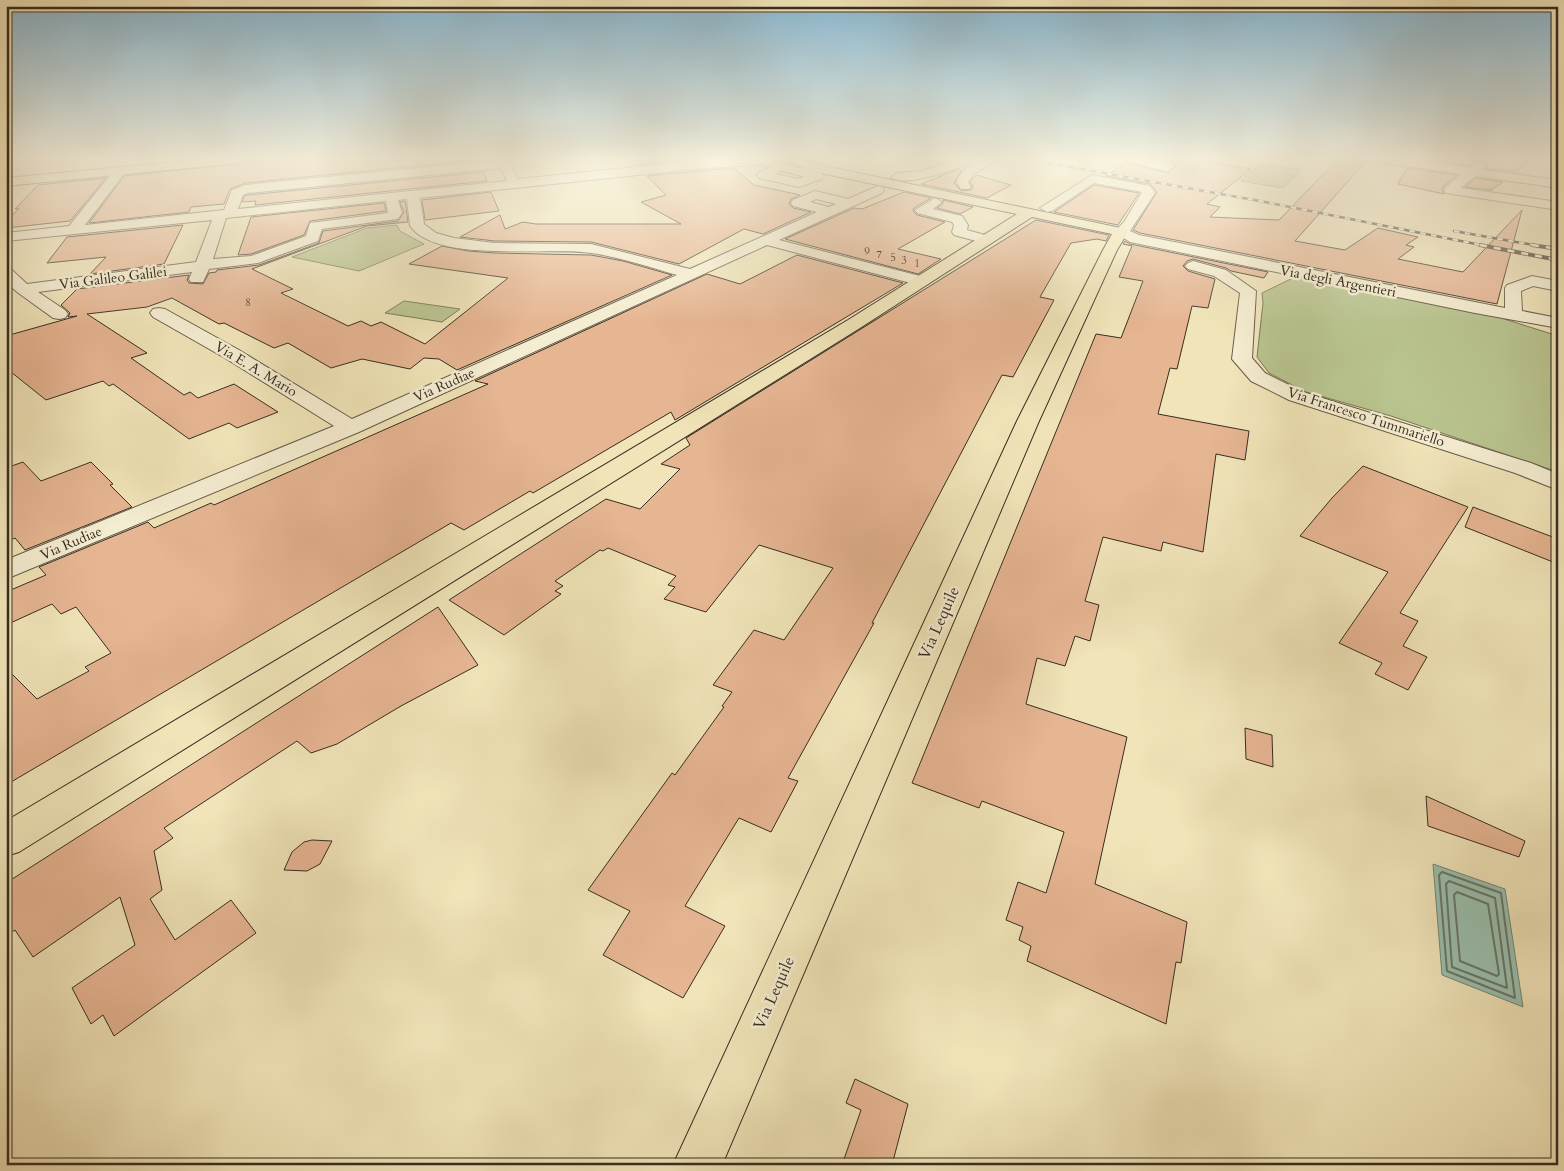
<svg xmlns="http://www.w3.org/2000/svg" width="1564" height="1171" font-family="Cardo,serif">
<rect width="100%" height="100%" fill="#f0e4b8"/>
<filter id="stains"><feTurbulence type="fractalNoise" baseFrequency=".004" numOctaves="4"/><feColorMatrix values="0 0 0 0 .2 0 0 0 0 .09 0 0 0 0 .02 0 0 0 .5 -.17"/></filter>
<radialGradient id="worn" r=".72"><stop offset=".6" stop-color="#630" stop-opacity="0"/><stop offset="1" stop-color="#630" stop-opacity=".3"/></radialGradient>
<g fill="#b9c48f" stroke="#787858">
<path d="M1260,164l41,6 -18,18 -42,-7z"/>
<path d="M397,225l3,6 24,13 -65,27 -67,-14 75,-29z"/>
<path d="M1299,275l199,42 60,19v136l-167,-56 -85,-24 -37,-19 -12,-16 6,-54 -1,-10z"/>
<path d="M404,301l56,8 -18,13 -57,-9z"/>
</g>
<path fill="#9abfae" stroke="#728576" d="M1433,864l72,25 18,118 -81,-32z"/>
<g fill="none" stroke-linecap="round" stroke-linejoin="round">
<g stroke="#687668" stroke-width="2">
<path d="M1442,872l59,21 14,105 -68,-27 -8,-96z"/>
<path d="M1449,881l46,17 12,90 -55,-21 -6,-83z"/>
<path d="M1457,892l31,12 11,70 -2,2 -37,-15 -6,-66z"/>
</g>
</g>
<g fill="#e6b592" stroke="#372d22">
<path d="M275,160h201l-231,23 -15,6 -6,15 -33,3 -2,5 -100,11 35,-47z"/>
<path d="M630,160h43l1,1 -39,4z"/>
<path d="M1163,160h36l52,9 -44,35 13,3 -10,10 69,3 58,-60h30l-72,81 50,9 33,-22 40,9 -12,8 8,2 -16,12 65,13 59,-62 -25,94 -357,-71 -7,-3 24,-38 -7,-8 -44,-8 20,-13 42,10 8,-6 -4,-5z"/>
<path d="M1430,160h49l-9,6z"/>
<path d="M1480,160h52l-17,12 -29,-3 1,-5z"/>
<path d="M1407,168l50,7 -13,11 -2,3 2,5 -46,-10z"/>
<path d="M720,169h15l19,16 46,10 -9,4 -2,5 4,4 18,4 -48,22 -19,-5 -65,35 -88,-22 -96,-1 -35,-4 40,-22 5,14 18,-7 13,2h145l-40,-22 25,-7 -19,-19z"/>
<path d="M959,169l3,1 -8,13 7,8 10,-1 2,-4 -3,-4 7,-7 34,10 -24,13 -66,-14z"/>
<path d="M483,172l4,9 -232,24 1,-4 -14,1 2,-6 4,-1z"/>
<path d="M106,178l-36,43 -64,7v-6l13,-14 -4,1 23,-24z"/>
<path d="M1476,178l27,4 -12,8 -26,-3z"/>
<path d="M1094,185l45,8 -21,32 -64,-13z"/>
<path d="M491,192l8,19 -74,9 -3,-20z"/>
<path d="M904,192l27,6 -17,10 -1,3 4,4 28,7 -47,27 43,10 -23,15 -133,-35 69,-31 8,1z"/>
<path d="M943,200l30,7 -13,7 -23,-6 6,-5z"/>
<path d="M405,201l3,21 -41,4 -115,43 41,20 -12,4 67,33 13,-5 10,5 10,-4 44,22 83,-66 -99,-14 33,-18 26,5 27,2 96,2 32,6 49,14 -215,95 -18,-11 -15,-1 -14,11 -48,-10 -31,9 -43,-25 -14,5 -50,-25 -5,1 -47,-26 -25,9 -60,7 60,39 -16,5 53,37 6,-3 8,6 36,-14 44,28 -41,16 -8,-5 -40,16 -76,-55 -4,2 -6,-5 -57,19 -40,-32v-32l71,-20 -9,1 2,-4 -9,-8 16,-16 112,-14 -2,5 2,3 14,1 6,-11 7,-1 1,-2 42,-5 60,-22 4,-12 75,-10 6,-9 -4,-10z"/>
<path d="M384,203l2,8 -76,10 -6,14 -53,19 -13,1 13,-38z"/>
<path d="M1036,220l73,15 -3,6 -9,-2 -26,4 -31,54 14,3 -41,77 -11,-2 -130,248h2l-86,155 10,3 -27,51 -32,-14 -54,88 40,20 -42,72 -80,-43 27,-44 -42,-21 84,-117 3,2 49,-68 -2,-1 10,-14 -19,-7 41,-55 30,10 49,-72 -74,-23 -53,67 -42,-13 11,-12 -7,-2 8,-9 -68,-28 -5,3 -3,-1 -45,31 8,5 -8,5 6,3 -57,41 -55,-35 157,-101 34,10 40,-40 -19,-5 29,-19 -4,-7z"/>
<path d="M183,225l-19,39 -74,10 16,-17 -59,6 20,-26z"/>
<path d="M1125,241l5,3 138,28 -4,6 -33,-7 -5,-3 -33,-9 -6,2 -4,5 5,5 27,8 -7,29 -16,-2 -15,63 -7,-1 -12,46 91,17 -4,29 -29,-6 -13,98 -40,-10 -2,9 -58,-14 -18,64 14,4 -9,36 -15,-5 -10,30 -28,-8 -11,46 101,33 -32,147 92,38 -6,41 -5,-1 -10,62 -139,-63 4,-15 -12,-6 4,-13 -17,-7 12,-38 28,11 18,-61 -82,-31 -3,7 -67,-25 184,-449 25,4 22,-57 -24,-4 13,-31 -9,-2z"/>
<path d="M797,255l106,28 -228,137 -4,-8 -138,81 -3,-2 -66,39 -13,-7 -445,262v-117l31,31 52,-28 -4,-4 26,-14 -35,-46 -15,7 -9,-10 -46,21v-33l40,-17 -7,-8 109,-45 6,6 57,-25 3,2 274,-121 -13,-3 232,-107 33,10z"/>
<path d="M23,462l18,19 50,-19 22,22 -3,1 22,22 -107,43 -10,-12 -9,4v-74z"/>
<path d="M1363,466l105,41 -68,106 18,8 -15,25 24,11 -19,33 -33,-16 7,-11 -43,-20 49,-71 -88,-36 32,-38z"/>
<path d="M1473,507l85,32v25l-93,-37z"/>
<path d="M438,607l40,58 -77,41 -64,38 -26,9 -14,-12 -133,87 9,10 -19,13 8,39 -12,9 25,41 56,-40 25,33 -142,103 -11,-21 -12,9 -19,-36 63,-43 -15,-48 -87,60 -18,-27 -9,6v-53z"/>
<path d="M1245,728l27,7 1,32 -27,-8z"/>
<path d="M1426,796l99,45 -6,16 -91,-31z"/>
<path d="M312,840l20,1 -12,23 -13,7 -23,-1 8,-18 12,-10z"/>
<path d="M855,1079l53,25 -16,61h-50l19,-55 -15,-7z"/>
</g>
<g fill="none" stroke-linecap="round" stroke-linejoin="round">
<defs>
<g id="minor">
<path d="M500,160l10,3 8,16 186,-19h60l1,2 -6,3 -55,3 -284,30 4,26 12,9 18,5 41,5 96,1 99,25 127,-57 -24,-6 -2,-3 2,-3 22,-9 33,8 30,-13 4,1 2,3 -2,3 -103,47 149,38 2,3 -2,3 -6,2 -155,-41 -408,187 -353,147v-19l328,-134 -109,-68 -72,-41 -3,-4 3,-4 6,-1 6,1 74,41 113,69 325,-144c-28,-8 -57,-18 -86,-22 -42,-7 -154,11 -181,-27l-3,-27 -9,1 4,13 -4,6 -76,10 -4,12 -60,22 -49,6 -6,13h-12l-2,-3 3,-7 -154,20 27,18 3,4 -3,4 -6,1 -6,-1 -36,-26 -11,-10v-14l6,2 15,14 169,-22 16,-42 -206,21v-8l63,-7 47,-58 4,-1 6,4 -41,54 139,-15 8,-20 13,-5zM501,168l6,13 -269,28 5,-14 5,-2zM816,199l20,5 -7,3 -19,-5zM386,201l2,12 -78,10 -4,13 -55,20 -38,3 13,-41z"/>
<path d="M1125,160h26l21,4 2,3 -6,4 -38,-8z"/>
<path d="M1379,160h34l57,8 10,-6 6,4 -4,4 76,10v8l-83,-12 -14,12 97,14v8l-112,-17 -2,-3 2,-3 16,-13 -78,-11z"/>
<path d="M781,164l6,4 -11,6 22,5 20,-7 6,4 -2,3 -23,8 -40,-9 -2,-3 2,-3z"/>
<path d="M1092,175l58,11 5,7 -25,38 9,4 366,73v-20l2,-3 25,-9 26,5v10l-25,-5 -12,5 1,20 36,7v10l-83,-15 -345,-71 -16,-10 10,-10 18,-30 -48,-9 -42,28 -5,1 -7,-4z"/>
<path d="M935,198l7,4 -9,7 29,7 6,9 -1,5 25,7 2,3 -2,3 -5,1 -33,-9 -2,-3 2,-7 -2,-3 -35,-9 -2,-3z"/>
<path d="M1193,261l33,9 30,21 -4,67 13,15 38,19 228,71 27,11v16l-43,-17 -226,-73 -38,-19 -19,-22 8,-66 -26,-17 -26,-7 -3,-3 3,-3z"/>
</g>
<g id="major">
<path d="M196,160h46l-5,3 -231,23v-8z"/>
<path d="M769,160l47,12 2,3 -6,4 -51,-14 -2,-2 2,-2z"/>
<path d="M790,160h14l6,3 311,65 5,1 2,3 -11,18 -78,171 -317,744h-49l344,-744 86,-171 9,-16 -80,-17 -172,111 -841,524 -13,4v-35l842,-501 169,-106 -211,-44z"/>
<path d="M954,160h17c-10,10 -69,28 -80,17l6,-4 25,-2z"/>
<path d="M982,160h15l-23,14 -6,8 3,4 -2,3h-8l-5,-7c5,-12 14,-17 26,-22z"/>
</g>
</defs>
<use href="#minor" stroke="#655b48" stroke-width="2"/>
<use href="#major" stroke="#372d22" stroke-width="2"/>
<use href="#minor" fill="#f5edd1" fill-rule="evenodd"/>
<use href="#major" fill="#f0e4b8" fill-rule="evenodd"/>
<defs>
<g id="rail-far1">
<path d="M1031,160l229,41 226,45"/>
<path d="M1454,231l85,15"/>
</g>
<g id="rail">
<path d="M1480,245l78,15"/>
<path d="M1532,245l26,4"/>
</g>
</defs>
<use href="#rail-far1" stroke="#372d22" stroke-width="2.5"/>
<use href="#rail" stroke="#372d22" stroke-width="4"/>
<use href="#rail-far1" stroke="#f5edd1" stroke-width="2" stroke-dasharray="5.5" stroke-linecap="butt"/>
<use href="#rail" stroke="#f5edd1" stroke-width="2.5" stroke-dasharray="7" stroke-linecap="butt"/>
</g>
<linearGradient id="sky" x2="0" y2="1"><stop stop-color="#89b8d1"/><stop offset="0.49" stop-color="#f8f3df"/><stop offset="1" stop-color="#f8f3df" stop-opacity="0"/></linearGradient>
<rect width="1564" height="324" fill="url(#sky)"/>
<g text-anchor="middle" dominant-baseline="central" stroke-width="5" stroke-linejoin="round" paint-order="stroke">
<g font-size="11" fill="#634f3e">
<text x="867" y="251">9</text>
<text x="879" y="254">7</text>
<text x="893" y="257">5</text>
<text x="904" y="260">3</text>
<text x="917" y="263">1</text>
<text x="248" y="302">8</text>
</g>
<g font-size="14" fill="#372d22" stroke="#f5edd1">
<text transform="translate(113 278) rotate(-7)">Via Galileo Galilei</text>
<text transform="translate(1338 281) rotate(11)">Via degli Argentieri</text>
<text transform="translate(256 369) rotate(31)">Via E. A. Mario</text>
<text transform="translate(444 385) rotate(-24)">Via Rudiae</text>
<text transform="translate(1366 417) rotate(18)">Via Francesco Tummariello</text>
<text transform="translate(71 543) rotate(-23)">Via Rudiae</text>
</g>
<g font-size="16" fill="#372d22" stroke="#f5edd1">
<text transform="translate(939 623) rotate(-66)">Via Lequile</text>
<text transform="translate(774 993) rotate(-66)">Via Lequile</text>
</g>
</g>
<rect width="1564" height="1171" fill="none" stroke="#f0e4b8" stroke-width="25"/>
<rect x="8" y="8" width="1549" height="1156" fill="none" stroke="#372d22" stroke-width="2.5"/>
<rect x="12" y="12" width="1539" height="1146" fill="none" stroke="#372d22"/>
<rect width="100%" height="100%" filter="url(#stains)"/>
<rect width="100%" height="100%" fill="url(#worn)"/>
</svg>
